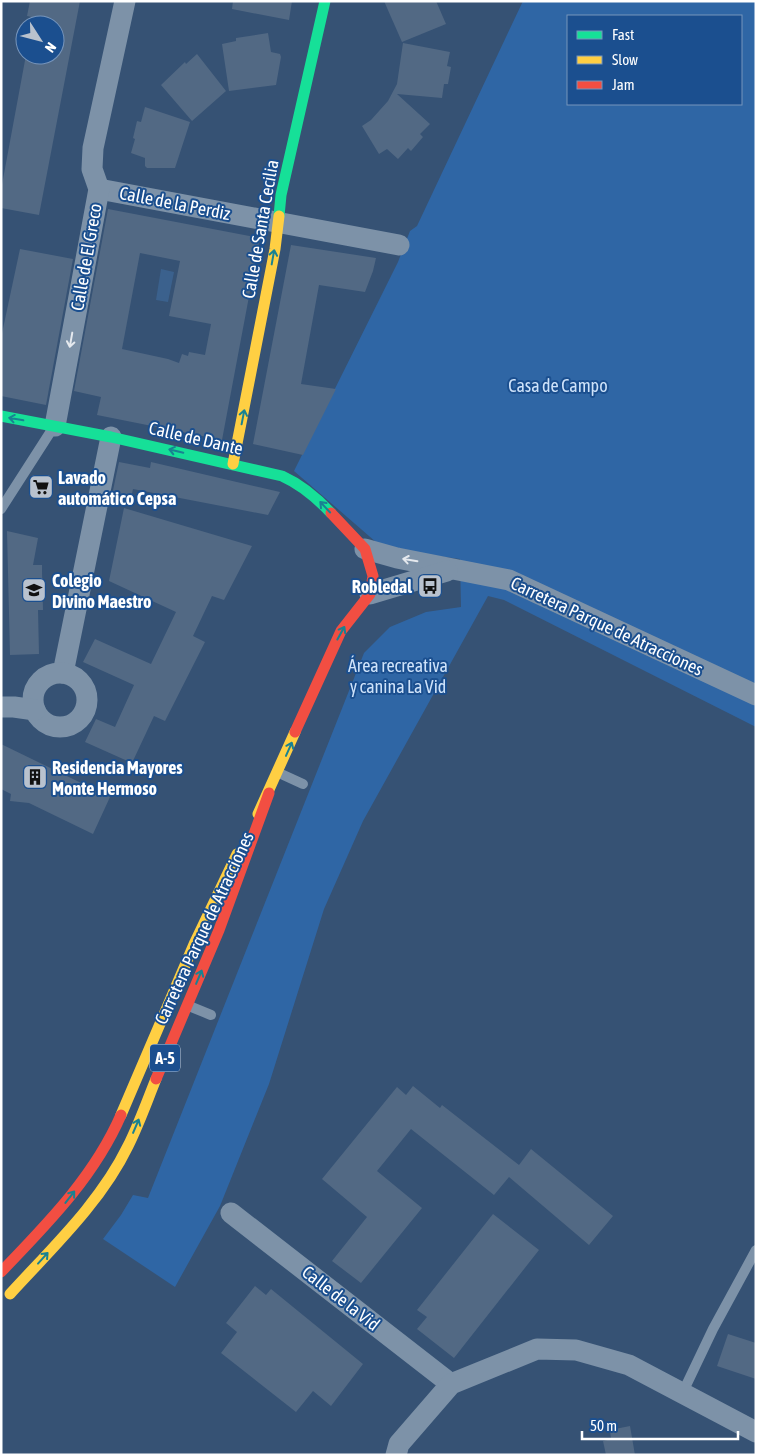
<svg xmlns="http://www.w3.org/2000/svg" width="757" height="1456" font-family="'Asap Condensed',sans-serif">
<rect width="100%" height="100%" fill="#365274"/>
<path fill="#2f66a5" fill-rule="evenodd" d="M523,1h233v726l-252,-127 -16,-4 -125,225 -39,88 -55,175 -49,122 -45,81 -72,-48 18,-24 12,-20 15,3 216,-545 26,-26 36,-15 35,-5 -1,-48 -76,-10 -90,-78 104,-209 12,-31 7,-5zM568,16h173v88h-173z"/>
<path fill="#3b618d" d="M161,269l13,3 -6,30 -12,-2z"/>
<g fill="#526984" fill-rule="evenodd">
<path d="M30,1h50l-41,214 -38,-7v-18l25,-135h29v-33l-28,-6z"/>
<path d="M233,1h59l-3,19 -57,-11z"/>
<path d="M384,1h52l10,23 -44,18z"/>
<path d="M268,33l3,19 9,2 1,3 -5,28 -47,6 -7,-47 14,-3v-3z"/>
<path d="M403,43l47,9 -3,14 4,1 -3,17h-4l-2,14 -45,-4 33,30 -10,10 3,3 -12,14 -3,-3 -10,11 -11,-10 -8,5 -17,-28 9,-6 17,-19 9,-17z"/>
<path d="M197,54l29,37 -34,30 -31,-36 24,-23 1,2z"/>
<path d="M145,107l45,15 -15,46h-28l-2,-2v-8l-14,-5 4,-14 -2,-1 4,-17 4,1z"/>
<path d="M108,209l152,29 -38,202 -125,-25 4,-18 -27,-6zM140,253l40,8 -11,55 42,8 -6,31 -16,-3 -1,4 -6,-2 -3,9 -11,-4 -46,-10z"/>
<path d="M291,245l85,13 -3,13 -8,21 -46,-7 -18,99 35,5 -33,66 -50,-11z"/>
<path d="M20,249l53,10 -27,146 -45,-9v-58z"/>
<path d="M119,462l31,6 1,-6 129,30 -12,23 -135,-26 -2,9 -19,-3z"/>
<path d="M124,508l128,38 -28,54 -12,-4 -19,40 12,6 -40,79 -11,-5 -22,47 -47,-21 11,-23 19,8 19,-42 -51,-23 12,-23 56,25 25,-52 -67,-31z"/>
<path d="M7,531l31,7 -5,27h9v6l1,39h-5l1,44 -29,1z"/>
<path d="M1,744l109,53 -17,37 -64,-31 -19,-2 1,-7 -10,-5z"/>
<path d="M413,1086l27,22 2,-3 77,60 12,-16 82,67 -24,29 -80,-68 -15,18 -83,-66 -34,42 45,37 -61,75 -29,-22 35,-44 -45,-38 75,-92 9,8z"/>
<path d="M493,1214l46,36 -85,108 -37,-29 10,-12 -10,-7z"/>
<path d="M255,1286l11,9 5,-6 92,75 -32,42 -18,-15 -17,21 -75,-59 16,-21 -11,-9z"/>
<path d="M728,1334l28,9v36l-39,-13z"/>
<path d="M630,1426l5,29h-29l-3,-14 8,-2 -1,-9z"/>
</g>
<g fill="none" stroke-linecap="round" stroke-linejoin="round">
<g stroke="#7d92a8" stroke-width="10">
<path d="M1,509l52,-81"/>
<path d="M279,773l24,11"/>
<path d="M189,1006l22,9"/>
<path d="M682,1394l31,-65 43,-79"/>
</g>
<g stroke="#7d92a8" stroke-width="21">
<path d="M99,189l300,56"/>
<path d="M55,426l44,-237 -7,-20 1,-21 32,-147"/>
<path d="M365,549l32,9 112,22 247,115"/>
<path d="M370,594l77,-23"/>
<path d="M63,673l48,-236"/>
<circle cx="60" cy="700" r="27"/>
<path d="M1,707h13l21,3"/>
<path d="M231,1213l220,171"/>
<path d="M396,1455l3,-11 52,-60 86,-35 39,1 53,15 127,67"/>
</g>
<g stroke="#16e098" stroke-width="11">
<path d="M279,216l2,-21 44,-194"/>
<path d="M1,416l110,21 171,39c20,9 34,21 49,37"/>
</g>
<g stroke="#ffcf43" stroke-width="11">
<path d="M233,464l42,-215 4,-33"/>
<path d="M258,814l37,-82"/>
<path d="M121,1115l74,-173 42,-88"/>
<path d="M10,1294c42,-46 91,-92 118,-148 11,-22 19,-45 28,-67"/>
</g>
<g stroke="#f24e42" stroke-width="11">
<path d="M295,732l46,-101 29,-37 3,-18 -8,-27 -34,-36"/>
<path d="M156,1079l63,-149 50,-137"/>
<path d="M1,1272c46,-48 93,-95 120,-157"/>
</g>
</g>
<defs><path id="oneway-shaft" d="M-6 0H5M1.5-3L5.5 0L1.5 3" fill="none" stroke-width="1.6" stroke-linecap="round" stroke-linejoin="round" transform="scale(1.25)"/></defs>
<g stroke="#198292">
<use href="#oneway-shaft" transform="translate(273 257) rotate(-80)"/>
<use href="#oneway-shaft" transform="translate(243 417) rotate(-79)"/>
<use href="#oneway-shaft" transform="translate(16 419) rotate(-170)"/>
<use href="#oneway-shaft" transform="translate(176 451) rotate(-167)"/>
<use href="#oneway-shaft" transform="translate(325 507) rotate(-133)"/>
<use href="#oneway-shaft" transform="translate(341 633) rotate(-61)"/>
<use href="#oneway-shaft" transform="translate(289 749) rotate(-66)"/>
<use href="#oneway-shaft" transform="translate(199 977) rotate(-67)"/>
<use href="#oneway-shaft" transform="translate(136 1126) rotate(-67)"/>
<use href="#oneway-shaft" transform="translate(70 1197) rotate(-52)"/>
<use href="#oneway-shaft" transform="translate(43 1258) rotate(-48)"/>
</g>
<g stroke="#e5e9ee">
<use href="#oneway-shaft" transform="translate(71 340) rotate(100)"/>
<use href="#oneway-shaft" transform="translate(410 560) rotate(-171)"/>
</g>
<defs>
<symbol id="supermarket-square" viewBox="-11 -11 22 22"><rect x="-9" y="-9" width="18" height="18" rx="4" fill="#b9c2ce" stroke="#1b4f8f"/><path d="M-6-5.5h2.5l.6 2H6L4.5 2H-2.5L-4.4-4H-6ZM-1.5 3.2a1.3 1.3 0 1 0 .1 0ZM3 3.2a1.3 1.3 0 1 0 .1 0Z" fill="#111"/></symbol>
<symbol id="bus-square" viewBox="-11 -11 22 22"><rect x="-9" y="-9" width="18" height="18" rx="4" fill="#b9c2ce" stroke="#1b4f8f"/><path d="M-5-6H5V4H4V6H2V4H-2V6H-4V4H-5ZM-3.5-4V0h7V-4ZM-3.5 1.2v1.5H-2V1.2ZM2 1.2v1.5H3.5V1.2Z" fill="#111"/></symbol>
<symbol id="school-square" viewBox="-11 -11 22 22"><rect x="-9" y="-9" width="18" height="18" rx="4" fill="#b9c2ce" stroke="#1b4f8f"/><path d="M0-5L7-2L0 1L-7-2ZM-4 1L0 2.5L4 1V4Q0 6-4 4Z" fill="#111"/></symbol>
<symbol id="building-square" viewBox="-11 -11 22 22"><rect x="-9" y="-9" width="18" height="18" rx="4" fill="#b9c2ce" stroke="#1b4f8f"/><path d="M-4-6H4V6H1V3H-1V6H-4ZM-2.5-4.3h1.7v1.8h-1.7ZM.8-4.3h1.7v1.8H.8ZM-2.5-1h1.7V.8h-1.7ZM.8-1h1.7V.8H.8Z" fill="#111"/></symbol>
</defs>
<g fill-rule="evenodd">
<use href="#supermarket-square" x="27" y="473" width="28" height="28"/>
<use href="#bus-square" x="416" y="572" width="28" height="28"/>
<use href="#school-square" x="20" y="576" width="28" height="28"/>
<use href="#building-square" x="21" y="763" width="28" height="28"/>
</g>
<g text-anchor="middle" dominant-baseline="central" stroke-width="4" stroke-linejoin="round" paint-order="stroke">
<rect fill="#1b4f8f" stroke="#bbcadd" stroke-width="1" x="150" y="1044.5" width="30" height="27" rx="4"/>
<g font-size="16" font-weight="bold" fill="#fff">
<text x="165" y="1058">A-5</text>
</g>
<g font-size="18" fill="#fff" stroke="#1b4f8f">
<text transform="translate(175 203) rotate(11)">Calle de la Perdiz</text>
<text transform="translate(260 229) rotate(-80)">Calle de Santa Cecilia</text>
<text transform="translate(86 257) rotate(-80)">Calle de El Greco</text>
<text transform="translate(196 438) rotate(13)">Calle de Dante</text>
<text transform="translate(607 626) rotate(25)">Carretera Parque de Atracciones</text>
<text transform="translate(204 928) rotate(-65)">Carretera Parque de Atracciones</text>
<text transform="translate(341 1298) rotate(38)">Calle de la Vid</text>
</g>
<g font-size="18" fill="#cfe3fa" stroke="#1b4f8f">
<text x="558" y="385">Casa de Campo</text>
<text x="398" y="665">Área recreativa<tspan x="398" dy="21">y canina La Vid</tspan></text>
</g>
<g font-size="18" font-weight="bold" fill="#fff" stroke="#1b4f8f" text-anchor="start">
<text x="58" y="477">Lavado<tspan x="58" dy="21">automático Cepsa</tspan></text>
<text x="52" y="580">Colegio<tspan x="52" dy="21">Divino Maestro</tspan></text>
<text x="412" y="586" text-anchor="end">Robledal</text>
<text x="52" y="767">Residencia Mayores<tspan x="52" dy="21">Monte Hermoso</tspan></text>
</g>
</g>
<rect width="757" height="1456" fill="none" stroke="#ffffff" stroke-width="5"/>
<rect x="567" y="15" width="175" height="90" fill="#1b4f8f" stroke="#7695bc"/>
<rect x="577" y="31" width="25" height="8" fill="#16e098" stroke="#7695bc"/>
<text x="612" y="40" font-size="15" fill="#ffffff">Fast</text>
<rect x="577" y="56" width="25" height="8" fill="#ffcf43" stroke="#7695bc"/>
<text x="612" y="65" font-size="15" fill="#ffffff">Slow</text>
<rect x="577" y="81" width="25" height="8" fill="#f24e42" stroke="#7695bc"/>
<text x="612" y="90" font-size="15" fill="#ffffff">Jam</text>
<g transform="translate(40 40) rotate(126)"><circle r="24" fill="#1b4f8f" stroke="#7695bc"/>
<path d="M0-4L9 19L0 12L-9 19Z" fill="#b9c2ce"/>
<text y="-8" font-size="14" font-weight="bold" text-anchor="middle" fill="#ffffff">N</text>
</g>
<path d="M582 1431v8h156v-8" fill="none" stroke="#ffffff" stroke-width="2.5"/>
<text x="590" y="1431" font-size="15" fill="#ffffff" stroke="#1b4f8f" stroke-width="4" paint-order="stroke">50 m</text>
</svg>
